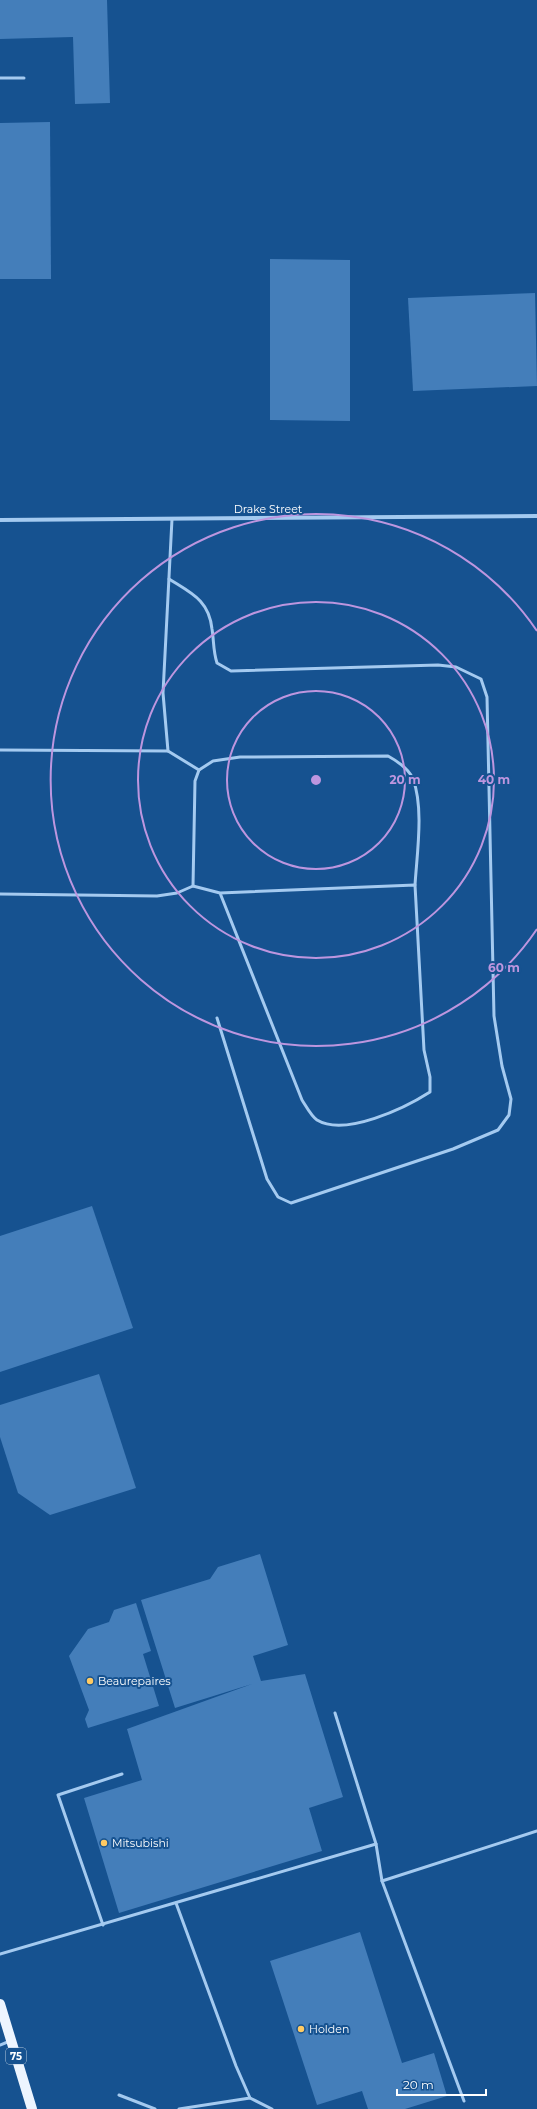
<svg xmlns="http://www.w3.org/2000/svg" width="537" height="2109" font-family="Montserrat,sans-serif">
<rect width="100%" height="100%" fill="#165290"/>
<g fill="#447eba">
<path d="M0,0h107l3,103 -35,1 -2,-67 -73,2z"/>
<path d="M50,122l1,157h-51v-156z"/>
<path d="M270,259l80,1v161l-80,-1z"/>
<path d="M535,293l2,93 -124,5 -5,-93z"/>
<path d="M92,1206l41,122 -133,44v-136z"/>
<path d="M99,1374l37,114 -86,27 -32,-22 -18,-56v-32z"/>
<path d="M260,1554l28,91 -35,11 8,25 44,-7 38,123 -34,11 13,43 -203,62 -35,-115 58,-18 -15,-51 125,-45 -77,24 -34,-108 69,-21 8,-12z"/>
<path d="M136,1603l15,48 -8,3 16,52 -71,22 -3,-9 4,-9 -20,-54 19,-27 21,-7 5,-12z"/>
<path d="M360,1932l42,131 32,-10 13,43 -42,13h-37l-6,-18 -45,14 -47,-144z"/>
</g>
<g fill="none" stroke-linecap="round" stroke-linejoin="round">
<g stroke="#a4caf0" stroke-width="3">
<path d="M0,78h24"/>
<path d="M172,519l-9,174 5,58 31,19"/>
<path d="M169,579c22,14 40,21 43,50 2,12 1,22 5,34l14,8 207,-6 18,2 25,12 6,18 7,319 8,50 9,33 -2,16 -11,15 -45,19 -162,54 -13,-6 -11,-18 -50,-161"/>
<path d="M0,750l168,1"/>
<path d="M193,886l2,-105 4,-11 14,-9 27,-4 148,-1c9,5 21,13 25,23 11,29 4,74 2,106"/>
<path d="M0,894l157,2 20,-3 16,-7 27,7 195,-8 9,165 6,27v15c-25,16 -85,45 -113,28 -6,-4 -11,-14 -15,-20l-82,-207"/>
<path d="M335,1713l41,131 6,37"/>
<path d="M176,1903l60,163 14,32 -71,11"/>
<path d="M103,1925l-45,-130 64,-21"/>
<path d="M0,1954l376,-110"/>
<path d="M0,2045l10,-4"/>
<path d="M119,2095l36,14"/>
<path d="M250,2098l22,11"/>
<path d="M464,2101l-82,-220 155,-50"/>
</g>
<path stroke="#a4caf0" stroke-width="4" d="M0,520l537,-4"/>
<path stroke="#edf5ff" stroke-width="10" d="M0,2004l32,105"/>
</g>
<g fill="none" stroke="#bd96df" stroke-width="2">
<circle cx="316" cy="780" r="89"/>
<circle cx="316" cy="780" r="178"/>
<path d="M537 929A266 266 0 1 1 537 631"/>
</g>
<g fill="#ffca63" stroke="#165290" stroke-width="1.5">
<circle cx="90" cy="1681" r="4"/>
<circle cx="104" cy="1843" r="4"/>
<circle cx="301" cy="2029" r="4"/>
</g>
<g text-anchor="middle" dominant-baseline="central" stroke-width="4" stroke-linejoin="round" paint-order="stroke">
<rect fill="#165290" stroke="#b9cbde" stroke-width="1" x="6" y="2048" width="20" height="16" rx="3"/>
<g font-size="10" font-weight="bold" fill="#fff">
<text x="16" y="2056">75</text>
</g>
<g font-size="11" fill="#fff" stroke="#165290">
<text x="268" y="509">Drake Street</text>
</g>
<g font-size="11" fill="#fff" stroke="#165290" text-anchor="start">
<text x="98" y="1681">Beaurepaires</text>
<text x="112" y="1843">Mitsubishi</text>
<text x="309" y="2029">Holden</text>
</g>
</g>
<circle cx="316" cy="780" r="6" fill="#bd96df" stroke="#165290" stroke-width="2"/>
<g font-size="12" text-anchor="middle" font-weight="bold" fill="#bd96df" stroke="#165290" stroke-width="4" stroke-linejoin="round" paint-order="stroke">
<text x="405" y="784">20 m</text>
<text x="494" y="784">40 m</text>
<text x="504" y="972">60 m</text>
</g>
<path d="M397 2089v6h89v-6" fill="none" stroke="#ffffff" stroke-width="2"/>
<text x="403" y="2089" font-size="12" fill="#ffffff" stroke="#165290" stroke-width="3" paint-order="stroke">20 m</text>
</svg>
